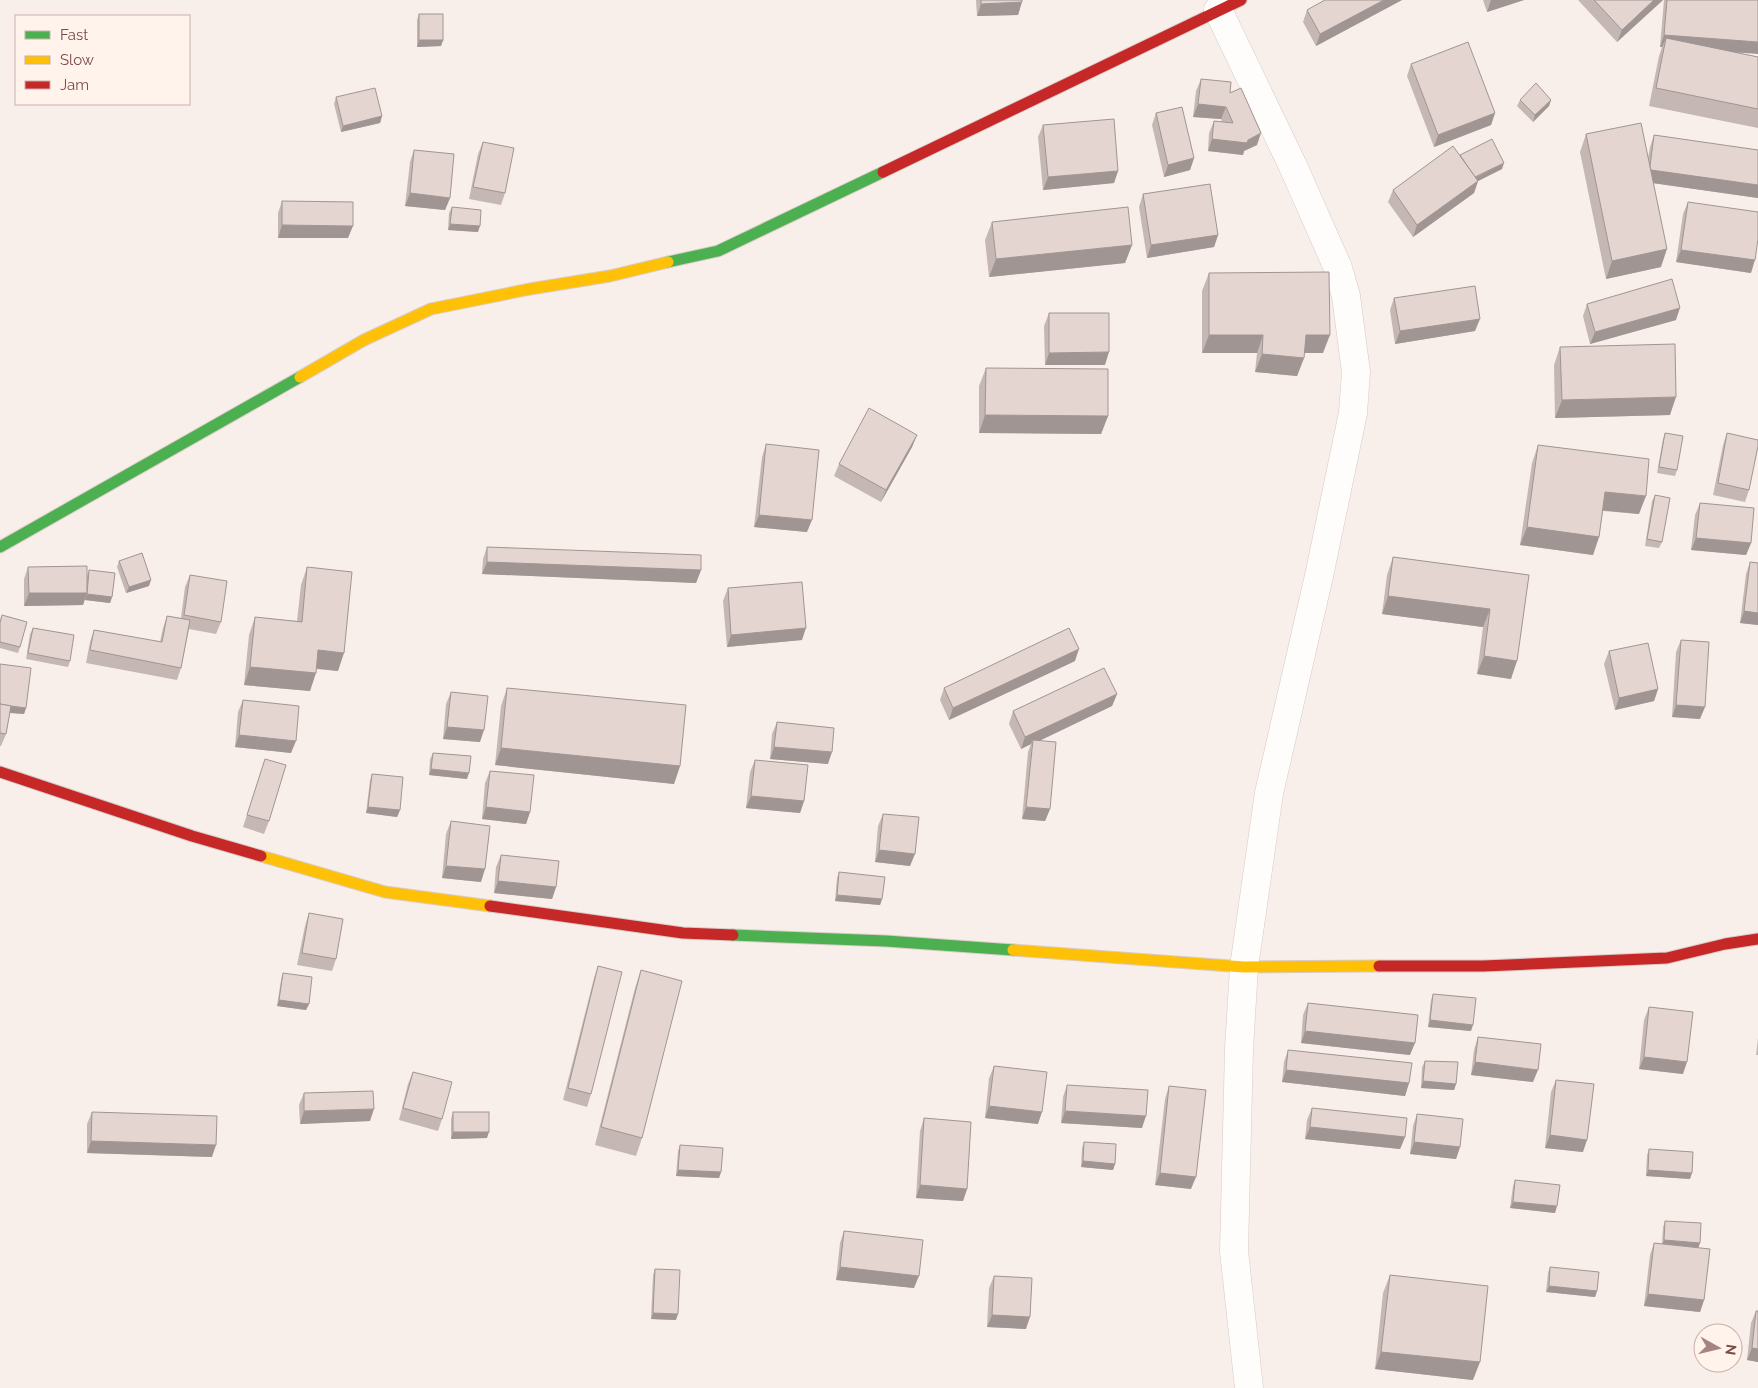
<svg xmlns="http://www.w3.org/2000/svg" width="1758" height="1388" font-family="Raleway,sans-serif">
<rect width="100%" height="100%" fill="#f8efea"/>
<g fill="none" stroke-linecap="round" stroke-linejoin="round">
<defs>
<path id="street" d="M1218,10l74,154 46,104 8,28 10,76 -3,41 -34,163 -50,217 -25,174 -5,82 -5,202 15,137"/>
<g id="fast">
<path d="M668,262l50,-11 165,-79"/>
<path d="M0,547l300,-170"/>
<path d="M733,935l153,6 127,9"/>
</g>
<g id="slow">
<path d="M300,377l64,-37 67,-31 99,-20 80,-13 58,-14"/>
<path d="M261,856l124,36 105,14"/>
<path d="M1013,950l231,17 135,-1"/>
</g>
<g id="jam">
<path d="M883,172l358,-172"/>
<path d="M0,772l192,64 69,20"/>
<path d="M490,906l193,27 50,2"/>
<path d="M1379,966h104l184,-8 58,-14 33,-5"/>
</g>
</defs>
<use href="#street" stroke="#d7cac6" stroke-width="29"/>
<use href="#fast" stroke="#d9ccc8" stroke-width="13"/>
<use href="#slow" stroke="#d9ccc8" stroke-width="13"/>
<use href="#jam" stroke="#d9ccc8" stroke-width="13"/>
<use href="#street" stroke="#fefdfc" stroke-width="28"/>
<use href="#fast" stroke="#4caf50" stroke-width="11"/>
<use href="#slow" stroke="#ffc107" stroke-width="11"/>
<use href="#jam" stroke="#c62828" stroke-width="11"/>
</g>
<g fill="#c5b7b4">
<path d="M976,0h46l-4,15 -41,1z"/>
<path d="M1402,0l-86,46 -13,-24 4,-12z"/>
<path d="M1483,0h41l-37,12z"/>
<path d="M1578,0h85l-46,42z"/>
<path d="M1664,0h94l-18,53 18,4v71l-109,-22 10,-50 3,-9h-2z"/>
<path d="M419,14l24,26 -2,6 -24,1v-27z"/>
<path d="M1411,64l84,49 -4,12 -57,22 -27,-71z"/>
<path d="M1201,79l29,14 27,52 -13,6 -1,4 -35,-4 1,-18 5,-12 8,1 -1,-3 -28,-2 3,-26z"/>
<path d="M336,97l46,19 -2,7 -39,9 -7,-28z"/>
<path d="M1520,100h31l-2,6 -16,16 -16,-16z"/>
<path d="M1156,113l38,45 -4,12 -26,7 -12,-52z"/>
<path d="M1043,125l75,46 -4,12 -71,7 -5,-53z"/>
<path d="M1586,134l62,24 2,-11 4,-12 104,63 -105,-15 8,84 -55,12 -26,-127z"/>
<path d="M483,142l22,51 -4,12 -32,-6 9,-45z"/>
<path d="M414,150l36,48 -5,12 -40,-4 5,-44z"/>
<path d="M1460,155l42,14 -24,12 -4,12 -61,44 -25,-35 5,-12z"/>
<path d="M1143,194l75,41 -4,12 -67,11 -8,-51z"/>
<path d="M282,201l66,37h-70v-25z"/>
<path d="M1688,202l63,71 -75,-11 7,-48z"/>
<path d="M452,207l26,25 -30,-2 1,-17z"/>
<path d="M992,222l140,23 -7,18 -136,14 -4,-37z"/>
<path d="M1209,273l114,80h-19v5l-7,18 -42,-4 2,-19h-55v-62z"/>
<path d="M1394,298l81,33 -80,13 -5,-34z"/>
<path d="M1587,304l89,16 -86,24 -7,-28z"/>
<path d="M1049,313l56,52h-60l-1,-39z"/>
<path d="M1560,347l110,68 -115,3 -1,-53z"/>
<path d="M986,368l122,48 -7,18 -122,-1v-47z"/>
<path d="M1665,433l12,37 -2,6 -18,-3 6,-34z"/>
<path d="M1727,433l22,57 -4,12 -32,-7 10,-50z"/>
<path d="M917,435l-5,12 -31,55 -47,-26 5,-12z"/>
<path d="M766,444l41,88 -53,-5 8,-70z"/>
<path d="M1538,445l101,69 -36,-3 -4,26 -6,18 -73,-10 12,-82z"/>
<path d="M1655,495l7,47 -3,6 -14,-2 7,-45z"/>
<path d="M1700,503l51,40 -5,12 -55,-5 4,-35z"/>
<path d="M487,547l214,23 -5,13 -214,-9 1,-15z"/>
<path d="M1393,557l136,18 -18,104 -34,-5 6,-47 -101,-13 5,-39z"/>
<path d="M119,561l30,25 -23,7 -9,-26z"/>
<path d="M1750,562l8,1v62l-18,-2 6,-49z"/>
<path d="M28,567l59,9 2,-6 23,27 -2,6 -25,-3v-2l-2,7 -59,1v-27z"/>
<path d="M307,567l31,104 -22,-2 -6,22 -66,-6 5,-50 6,-18 42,4 4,-36z"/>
<path d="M190,575l31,47 -5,12 -27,-5 -8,39 -4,12 -91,-17 4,-21 4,-12 66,12 3,-14 4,-12 14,2 4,-31z"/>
<path d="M728,588l74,52 -75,7 -4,-46z"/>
<path d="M2,615l18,32 -2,6 -18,-5v-28z"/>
<path d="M33,628l37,33 -2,6 -42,-8 4,-25z"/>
<path d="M1681,640l19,79 -28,-2 4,-65z"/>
<path d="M1609,651l49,38 -4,12 -39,9 -11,-46z"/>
<path d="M1075,661l-126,59 -9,-20 4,-12z"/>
<path d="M0,664l26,44 -2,6 -14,-1 -4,21 -5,12h-1z"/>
<path d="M507,688l173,78 -6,18 -179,-19 6,-59z"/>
<path d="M451,692l29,50 -37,-3 3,-35z"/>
<path d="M1117,694l-5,12 -73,34 11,69 -5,12 -23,-2 6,-67 3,-8 -10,5 -12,-25 4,-13z"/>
<path d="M243,700l48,53 -56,-6 3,-35z"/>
<path d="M777,722l51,42 -58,-5 2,-25z"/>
<path d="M433,753l34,26 -38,-4 1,-16z"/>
<path d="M265,759l4,62 -5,13 -21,-7z"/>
<path d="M755,760l49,41 -4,12 -54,-5 4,-36z"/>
<path d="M490,771l40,41 -4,12 -44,-5 3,-36z"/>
<path d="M372,774l28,36 -3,7 -31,-4 4,-33z"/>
<path d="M883,814l27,52 -35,-4 3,-36z"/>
<path d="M451,821l30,61 -39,-4 4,-44z"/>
<path d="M501,855l55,32 -4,12 -58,-6 2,-26z"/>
<path d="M839,872l43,27 -2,6 -45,-4 2,-23z"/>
<path d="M309,913l27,46 -4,12 -35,-6 8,-39z"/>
<path d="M598,966l-7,128 -4,13 -24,-7 31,-122z"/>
<path d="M641,970l1,168 -6,18 -41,-11 40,-157z"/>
<path d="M283,973l26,31 -3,6 -29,-4 4,-26z"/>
<path d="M1433,994l38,37 -43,-4 3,-27z"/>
<path d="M1308,1003l102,52 -109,-12 2,-28z"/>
<path d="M1649,1007l34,67 -44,-5 5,-49z"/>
<path d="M1478,1037l55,45 -62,-7 3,-25z"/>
<path d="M1758,1038v17h-2z"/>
<path d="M1288,1050l121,33 -4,13 -123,-14 2,-20z"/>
<path d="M1425,1061l31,23 -2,6 -33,-2 1,-21z"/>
<path d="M994,1066l44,58 -53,-6 4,-40z"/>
<path d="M413,1072l29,47 -4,12 -39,-11 9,-36z"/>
<path d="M1556,1080l27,72 -38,-4 6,-56z"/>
<path d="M1067,1085l75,43 -81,-5 2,-26z"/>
<path d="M1169,1086l22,103 -36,-4 10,-86z"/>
<path d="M304,1093l66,28 -70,3 -1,-19z"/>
<path d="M1312,1108l93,29 -5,12 -95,-10 2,-19z"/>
<path d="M92,1112l120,45 -125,-4v-29z"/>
<path d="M453,1112l34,26 -36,1v-20z"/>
<path d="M1417,1114l43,33 -4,12 -46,-5 3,-28z"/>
<path d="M924,1118l43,71 -4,12 -47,-3 4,-67z"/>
<path d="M1084,1142l31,22 -2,6 -32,-3 1,-19z"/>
<path d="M680,1145l41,27 -2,6 -43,-2 2,-25z"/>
<path d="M1649,1149l41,30 -44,-3 1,-21z"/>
<path d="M1515,1180l40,33 -45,-5 3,-22z"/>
<path d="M1665,1221l33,27 6,52 -4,12 -56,-6 6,-51 4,-12 8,1 1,-17z"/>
<path d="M844,1231l70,57 -78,-8 4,-37z"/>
<path d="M1550,1267l47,24 -2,6 -49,-5 2,-19z"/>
<path d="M655,1269l21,51 -25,-1 2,-44z"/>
<path d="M1390,1275l83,105 -98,-11 8,-76z"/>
<path d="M994,1276l32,53 -39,-2 2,-39z"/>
<path d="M1756,1311l2,51 -11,-2 4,-37z"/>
</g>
<g fill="#a09592">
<path d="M1384,0h18l-86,46 4,-12z"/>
<path d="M1491,0h33l-37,12z"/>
<path d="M1654,0h9l-46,42 5,-12z"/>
<path d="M1022,2l-4,13 -41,1 4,-12z"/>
<path d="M1664,35l94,7v12l-94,-7 2,-9 -4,9h-2z"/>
<path d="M419,40h24l-2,6 -24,1z"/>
<path d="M1551,100l-2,6 -16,16 2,-7z"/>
<path d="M1198,104l28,3 -5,12 -28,-2z"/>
<path d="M1495,113l-4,12 -57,22 4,-12z"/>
<path d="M382,116l-2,7 -39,9 2,-6z"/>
<path d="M1261,133l-4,12 -13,6 -1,4 -35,-4 4,-12 36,1z"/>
<path d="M1194,158l-4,12 -26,7 4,-12z"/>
<path d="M1504,163l-2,6 -34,17 3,-6z"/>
<path d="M1649,169l109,16v13l-113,-16z"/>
<path d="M1118,171l-4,12 -71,7 5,-13z"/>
<path d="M1478,181l-4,12 -61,44 4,-12z"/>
<path d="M410,193l40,5 -5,12 -40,-4z"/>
<path d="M450,224l30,2 -2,6 -30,-2z"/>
<path d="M282,225l71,1 -5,12h-70z"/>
<path d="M1218,235l-4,12 -67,11 4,-13z"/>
<path d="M1132,245l-7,18 -136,14 7,-18z"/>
<path d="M1667,249l-6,18 -55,12 6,-18z"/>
<path d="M1681,250l74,10 -4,13 -75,-11z"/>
<path d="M1680,308l-4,12 -86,24 5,-12z"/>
<path d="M1480,319l-5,12 -80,13 5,-13z"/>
<path d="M1209,335h54l-6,18h-55z"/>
<path d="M1306,335h24l-7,18h-24z"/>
<path d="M1109,352l-4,13h-60l4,-12z"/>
<path d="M1262,354l42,4 -7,18 -42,-4z"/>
<path d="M1676,397l-6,18 -115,3 7,-18z"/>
<path d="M985,415l123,1 -7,18 -122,-1z"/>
<path d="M917,435l-5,12 -31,55 5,-12z"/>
<path d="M1605,492l41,4 -7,18 -40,-4z"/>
<path d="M759,515l53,5 -5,12 -53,-5z"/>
<path d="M1527,527l72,10 -6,18 -73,-10z"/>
<path d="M1696,538l55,5 -5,12 -55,-5z"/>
<path d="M487,562l214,8 -5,13 -214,-9z"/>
<path d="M151,580l-2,6 -23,7 3,-6z"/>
<path d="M29,593h58l-4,12 -59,1z"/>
<path d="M87,594l25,3 -2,6 -25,-3z"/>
<path d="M1388,596l102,13 -7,18 -101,-13z"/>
<path d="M1744,611l14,2v12l-18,-2z"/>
<path d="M806,628l-4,12 -75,7 4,-12z"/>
<path d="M1079,649l-4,12 -126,59 4,-12z"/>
<path d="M318,650l26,3 -6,18 -26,-3z"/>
<path d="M1484,656l33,5 -6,18 -34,-5z"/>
<path d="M250,667l66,6 -6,18 -66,-6z"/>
<path d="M1658,689l-4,12 -39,9 4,-12z"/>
<path d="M1117,694l-5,12 -79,38v-4l-2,4 -10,5 4,-12z"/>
<path d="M0,705l26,3 -2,6 -24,-2z"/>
<path d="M1676,705l29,2 -5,12 -28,-2z"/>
<path d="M447,727l37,3 -4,12 -37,-3z"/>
<path d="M239,735l57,6 -5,12 -56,-6z"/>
<path d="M774,747l58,5 -4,12 -58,-5z"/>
<path d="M501,748l179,18 -6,18 -179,-19z"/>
<path d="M431,769l38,4 -2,6 -38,-4z"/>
<path d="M751,796l53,5 -4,12 -54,-5z"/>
<path d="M368,807l32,3 -3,7 -31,-4z"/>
<path d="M486,807l44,5 -4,12 -44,-5z"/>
<path d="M1026,807l24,2 -5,12 -23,-2z"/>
<path d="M879,850l36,4 -5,12 -35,-4z"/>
<path d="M446,866l39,3 -4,13 -39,-4z"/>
<path d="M498,881l58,6 -4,12 -58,-6z"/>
<path d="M837,895l45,4 -2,6 -45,-4z"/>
<path d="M279,1000l30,4 -3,6 -29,-4z"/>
<path d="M1430,1020l43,5 -2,6 -43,-4z"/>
<path d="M1305,1031l110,12 -5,12 -109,-12z"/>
<path d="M1644,1057l43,5 -4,12 -44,-5z"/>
<path d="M1475,1062l63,8 -5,12 -62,-7z"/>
<path d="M1286,1070l123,13 -4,13 -123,-14z"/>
<path d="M1423,1081l33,3 -2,6 -33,-2z"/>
<path d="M989,1106l53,6 -4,12 -53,-6z"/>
<path d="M374,1109l-4,12 -70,3 4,-13z"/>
<path d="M1065,1111l81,5 -4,12 -81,-5z"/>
<path d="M1310,1127l95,10 -5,12 -95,-10z"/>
<path d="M453,1132h36l-2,6 -36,1z"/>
<path d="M1550,1135l37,5 -4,12 -38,-4z"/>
<path d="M91,1141l125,4 -4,12 -125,-4z"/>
<path d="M1414,1142l46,5 -4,12 -46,-5z"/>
<path d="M1083,1161l32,3 -2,6 -32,-3z"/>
<path d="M678,1170l43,2 -2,6 -43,-2z"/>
<path d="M1648,1170l44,3 -2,6 -44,-3z"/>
<path d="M1160,1173l36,4 -5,12 -36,-4z"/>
<path d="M920,1185l47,4 -4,12 -47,-3z"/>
<path d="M1513,1202l44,4 -2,7 -45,-5z"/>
<path d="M1664,1240l36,3 -2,6 -36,-3z"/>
<path d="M840,1267l79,9 -5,12 -78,-8z"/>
<path d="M1549,1286l48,5 -2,6 -49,-5z"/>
<path d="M1648,1294l56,6 -4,12 -56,-6z"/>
<path d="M653,1313l25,1 -2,6 -25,-1z"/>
<path d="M992,1315l38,2 -4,12 -39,-2z"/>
<path d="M1752,1348l6,1v13l-11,-2z"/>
<path d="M1381,1352l99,10 -7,18 -98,-11z"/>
</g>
<g fill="#e5d5d1" stroke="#a09592">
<path d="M981,0h41v2l-41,2z"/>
<path d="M1325,0h59l-64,34 -13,-24z"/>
<path d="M1594,0h60l-32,30z"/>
<path d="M1667,0h91v42l-94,-7z"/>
<rect x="419" y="14" width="24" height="26"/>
<path d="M1666,38l92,19v52l-102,-21z"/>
<path d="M1468,42l27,71 -57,22 -27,-71z"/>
<path d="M1201,79l30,3 -1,11 11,-5 20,45 -13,7 -1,3 -35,-4 2,-18 19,2 -7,-16 -28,-3z"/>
<path d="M1536,83l15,17 -16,15 -15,-15z"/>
<path d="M375,88l7,28 -39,10 -7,-29z"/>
<path d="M1182,107l12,51 -26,7 -12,-52z"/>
<path d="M1114,119l4,52 -70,6 -5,-52z"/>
<path d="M1641,123l26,126 -55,12 -26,-127z"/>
<path d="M1654,135l104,15v35l-107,-15 -1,-4z"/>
<path d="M1492,139l12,24 -29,14 -15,-22z"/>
<path d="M483,142l31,6 -9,45 -32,-6z"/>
<path d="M1453,146l25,35 -61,44 -24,-35z"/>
<path d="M414,150l40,4 -4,44 -40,-5z"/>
<path d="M1210,184l8,51 -67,10 -8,-51z"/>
<path d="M282,201l71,1v24l-71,-1z"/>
<path d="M1688,202l70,10v27l-3,21 -74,-10z"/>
<path d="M452,207l29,3 -1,16 -30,-2z"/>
<path d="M1128,207l4,38 -136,14 -4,-37z"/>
<path d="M1329,272l1,63h-24l-2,23 -42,-4 1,-19h-54v-62z"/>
<path d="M1672,279l8,29 -85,24 -8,-28z"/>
<path d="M1475,286l5,33 -80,12 -6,-33z"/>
<path d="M1049,313h60v39l-60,1z"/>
<path d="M1675,344l1,53 -114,3 -2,-53z"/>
<path d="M986,368l122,1v47l-123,-1z"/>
<path d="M869,408l48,27 -31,55 -47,-26z"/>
<path d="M1665,433l18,3 -6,34 -18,-3z"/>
<path d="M1727,433l31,7v6l-9,44 -31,-7z"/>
<path d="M766,444l53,6 -7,70 -53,-5z"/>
<path d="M1538,445l111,14 -3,37 -41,-4 -6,45 -72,-10z"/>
<path d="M1655,495l15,3 -8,44 -15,-3z"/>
<path d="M1700,503l54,5 -3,35 -55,-5z"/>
<path d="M487,547l214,8v15l-214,-8z"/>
<path d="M142,553l9,27 -22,7 -10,-26z"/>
<path d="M1393,557l136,18 -12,86 -33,-5 6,-47 -102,-13z"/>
<path d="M1750,562l8,1v50l-14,-2z"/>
<path d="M87,566v27h-58l-1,-26z"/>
<path d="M307,567l45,5 -8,81 -26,-3 -2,23 -66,-6 5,-50 47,5z"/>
<path d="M89,570l26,3 -3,24 -25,-3z"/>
<path d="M190,575l37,6 -6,41 -37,-7z"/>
<path d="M802,582l4,46 -75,7 -3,-47z"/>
<path d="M2,615l25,7 -7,25 -20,-5v-19z"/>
<path d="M167,616l23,4 -9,48 -91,-18 4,-20 68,12z"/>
<path d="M33,628l41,7 -4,26 -42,-8z"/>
<path d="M1069,628l10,21 -126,59 -9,-20z"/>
<path d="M1681,640l28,2 -4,65 -29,-2z"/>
<path d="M1648,643l10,46 -39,9 -10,-47z"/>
<path d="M0,664l31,4 -5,40 -15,-2 -11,-2z"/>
<path d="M1104,668l13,26 -92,43 -12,-26z"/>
<path d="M507,688l179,17 -6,61 -179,-18z"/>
<path d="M451,692l37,4 -4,34 -37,-3z"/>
<path d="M243,700l56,6 -3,35 -57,-6z"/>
<path d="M0,704l11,2 -5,28 -6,-1z"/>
<path d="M777,722l57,6 -2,24 -58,-5z"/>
<path d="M1033,740l23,2 -6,67 -24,-2z"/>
<path d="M433,753l38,3 -2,17 -38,-4z"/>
<path d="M265,759l21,6 -17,56 -22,-6z"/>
<path d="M755,760l53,5 -4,36 -53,-5z"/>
<path d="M490,771l44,4 -4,37 -44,-5z"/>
<path d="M372,774l31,3 -3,33 -32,-3z"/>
<path d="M883,814l36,3 -4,37 -36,-4z"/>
<path d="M451,821l39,5 -5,43 -39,-3z"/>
<path d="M501,855l58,6 -3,26 -58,-6z"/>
<path d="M839,872l46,5 -3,22 -45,-4z"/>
<path d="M309,913l34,6 -7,40 -34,-6z"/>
<path d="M598,966l24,6 -31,122 -23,-6z"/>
<path d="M641,970l41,11 -40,157 -41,-11z"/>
<path d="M283,973l29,4 -3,27 -30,-4z"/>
<path d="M1433,994l43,4 -3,27 -43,-5z"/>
<path d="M1308,1003l110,12 -3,28 -110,-12z"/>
<path d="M1649,1007l44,5 -6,50 -43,-5z"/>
<path d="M1478,1037l63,7 -3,26 -63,-8z"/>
<path d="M1288,1050l124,13 -3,20 -123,-13z"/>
<path d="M1425,1061l33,1 -2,22 -33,-3z"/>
<path d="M994,1066l53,6 -5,40 -53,-6z"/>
<path d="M413,1072l39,10 -10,37 -39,-11z"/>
<path d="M1556,1080l38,4 -7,56 -37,-5z"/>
<path d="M1067,1085l81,5 -2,26 -81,-5z"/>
<path d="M1169,1086l37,4 -10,87 -36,-4z"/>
<path d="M373,1091l1,18 -70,2v-18z"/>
<path d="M1312,1108l95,10 -2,19 -95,-10z"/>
<path d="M92,1112l125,4 -1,29 -125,-4z"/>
<rect x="453" y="1112" width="36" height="20"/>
<path d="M1417,1114l46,5 -3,28 -46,-5z"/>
<path d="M924,1118l47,4 -4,67 -47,-4z"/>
<path d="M1084,1142l32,2 -1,20 -32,-3z"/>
<path d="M680,1145l43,3 -2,24 -43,-2z"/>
<path d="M1649,1149l44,3 -1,21 -44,-3z"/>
<path d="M1515,1180l45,5 -3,21 -44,-4z"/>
<path d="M1665,1221l36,2 -1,20 -36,-3z"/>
<path d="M844,1231l79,9 -4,36 -79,-9z"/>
<path d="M1654,1243l56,6 -6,51 -56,-6z"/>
<path d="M1550,1267l49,5 -2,19 -48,-5z"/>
<path d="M655,1269l25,1 -2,44 -25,-1z"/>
<path d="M1390,1275l98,11 -8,76 -99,-10z"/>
<path d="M994,1276l38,2 -2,39 -38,-2z"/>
<path d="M1756,1311h2v38l-6,-1z"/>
</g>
<rect x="15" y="15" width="175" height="90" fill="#fff3ec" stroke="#cab0aa"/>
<rect x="25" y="31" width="25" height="8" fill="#4caf50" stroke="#cab0aa"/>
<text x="60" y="40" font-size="15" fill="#7a4b47">Fast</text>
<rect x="25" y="56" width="25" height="8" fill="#ffc107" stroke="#cab0aa"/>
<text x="60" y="65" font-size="15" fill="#7a4b47">Slow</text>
<rect x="25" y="81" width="25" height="8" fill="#c62828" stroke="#cab0aa"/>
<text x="60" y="90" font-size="15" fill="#7a4b47">Jam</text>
<g transform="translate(1718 1348) rotate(98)"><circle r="24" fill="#fff3ec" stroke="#cab0aa"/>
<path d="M0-4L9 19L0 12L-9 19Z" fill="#a68480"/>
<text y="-8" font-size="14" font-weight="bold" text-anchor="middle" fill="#7a4b47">N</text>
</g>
</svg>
